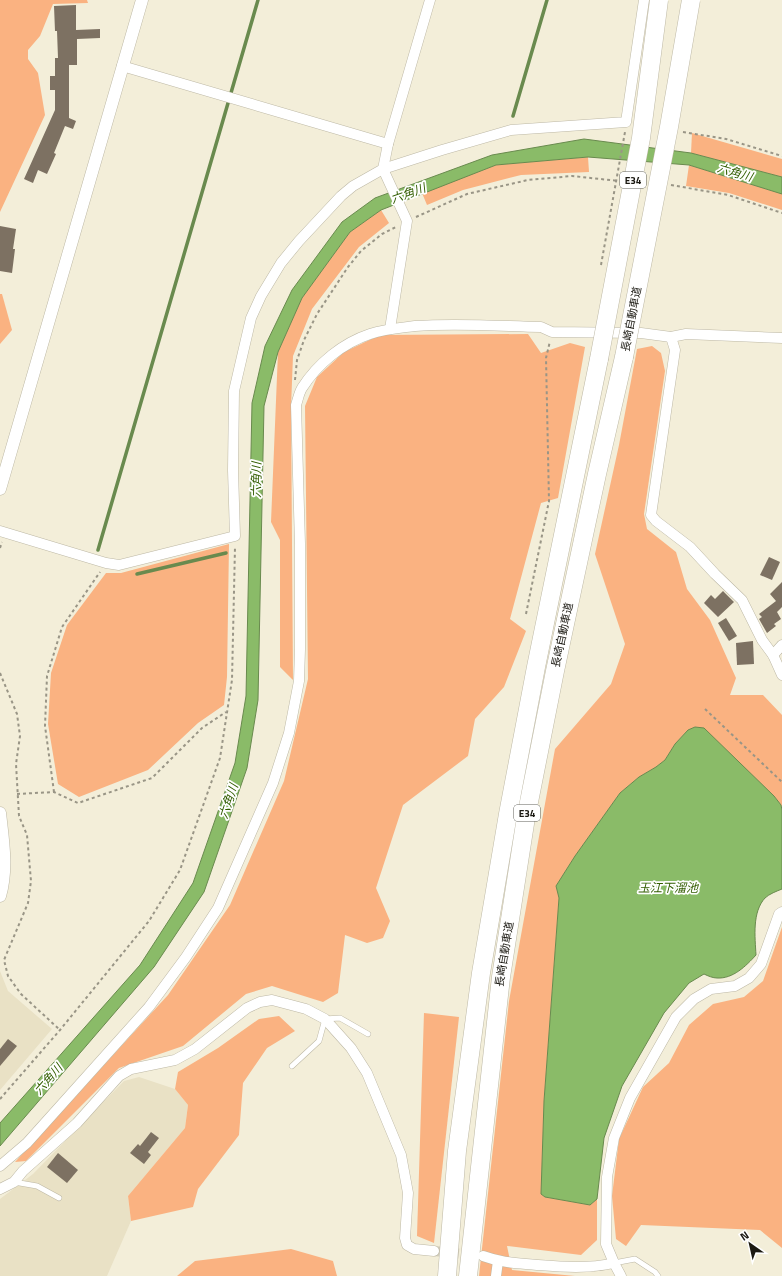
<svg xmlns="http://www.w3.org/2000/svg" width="782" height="1276" font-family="'Titillium Web','Noto Sans JP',sans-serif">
<rect width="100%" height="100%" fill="#f3eed9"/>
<g fill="#e9e1c5">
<path d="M0,971l8,20 44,38 -52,61z"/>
<path d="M139,1077l36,12 13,16 -3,23 -57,68 3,25 -24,55h-107v-77l33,-25 91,-93z"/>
</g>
<g fill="#fab281">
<path d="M0,0h87l1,3 -35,1 -13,32 -12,14v9l10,14 7,42 -45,97z"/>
<path d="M692,133l90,26v18l-91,-24z"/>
<path d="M588,157l1,15 -68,3 -58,15 -36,15 -5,-12 74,-28z"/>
<path d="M689,165l93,29v16l-53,-17 -43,-7z"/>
<path d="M381,210l8,13 -30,24 -47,62 -19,47 -2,51 2,273 -13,-13v-127l-9,-18 7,-170 24,-54 48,-66z"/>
<path d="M0,294h2l10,36 -12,14z"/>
<path d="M528,334l13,19 29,-10 15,4 -27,151 -17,5 -31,116 16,12 -22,56 -29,32 -7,37 -65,49 -27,83 14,33 -7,17 -16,5 -22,-8 -7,58 -15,9 -51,-16 -26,8 -63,52 -64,22 -93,93 -11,1 153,-167 62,-90 54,-124 24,-102 -3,-273 12,-29 27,-25 36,-17z"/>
<path d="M652,346l9,7 4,18 -21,143 3,15 29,23 11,37 23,31 26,58 -6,17h33l19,20v95l-1,-5 -7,-9 -70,-67 -9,-2 -7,3 -13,14 -10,16 -9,7 -17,10 -19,16 -45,63 -19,30 3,12 -15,203 -3,93 4,3 45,8 7,-6v41l-16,15 -74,-9 5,24 63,6h-96l30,-275 46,-252 56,-65 14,-40 -30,-90 24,-109 18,-96z"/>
<path d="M229,544l-2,133 -3,28 -26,18 -50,47 -69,27 -21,-13 -10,-60 3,-51 16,-48 39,-52h15z"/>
<path d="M782,927v321l-22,-18 -119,-5 -15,21 -10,-7 -4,-43 7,-57 24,-52 26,-24 20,-38 24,-21 31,-7 19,-16z"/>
<path d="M424,1013l35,4 -25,226 -17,-7z"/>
<path d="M279,1016l16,15 -28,17 -24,35 -4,52 -41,54 -5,18 -62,14 -3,-25 57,-68 3,-23 -13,-16 3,-17 40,-24 41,-29z"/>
<path d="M291,1249l42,12 4,15h-160l18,-15z"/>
</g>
<g fill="#8abb68" stroke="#698a4e">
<path d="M584,139l107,14 91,24v17l-93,-29 -101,-8 -92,8 -115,45 -31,22 -48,66 -24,54 -14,54 -6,294 -11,68 -43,124 -50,75 -154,179v-23l140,-158 53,-82 42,-120 11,-67 6,-293 13,-57 27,-56 50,-68 33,-24 117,-43z"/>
<path d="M695,727l9,1 70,68 7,9 1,5v79c-5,2 -13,5 -17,9 -13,14 -10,39 -9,57 -10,11 -23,24 -39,23 -4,0 -9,-2 -13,-4l-15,9 -25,30 -42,73 -18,52 -7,61 -7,6 -45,-8 -4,-3 3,-93 15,-203 -3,-12 19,-30 45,-63 19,-16 17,-10 9,-7 10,-16 13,-14z"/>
</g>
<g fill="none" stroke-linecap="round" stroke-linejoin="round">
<g stroke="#698a4e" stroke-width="3.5">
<path d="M513,116l34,-116"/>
<path d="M98,550l160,-550"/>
<path d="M137,574l89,-21"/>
</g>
</g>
<g fill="#7d7162">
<path d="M76,5v25l24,-1v9l-23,1v26h-8v53l7,3 -3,8 -8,-3 -11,27 2,1 -9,20 -9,-4 -5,13 -9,-4 31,-69v-20h-5v-14h5v-18h3l-1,-27h-2l-1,-25z"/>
<path d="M0,226l16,3 -3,20h2l-3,24 -12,-2z"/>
<path d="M769,557l11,5 -8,18 -12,-5z"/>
<path d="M782,582v25l-5,5 4,7 -7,5 2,2 -9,7 -8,-14 3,-2 -3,-3 17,-13 -6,-7z"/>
<path d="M723,591l11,11 -16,15 -14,-14 7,-8 4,4z"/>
<path d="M726,618l11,18 -8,5 -11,-18z"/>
<path d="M753,641l1,23 -17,1 -1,-22z"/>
<path d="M8,1039l9,7 -17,20v-17z"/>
<path d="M151,1132l8,6 -11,14 3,3 -7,9 -14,-11 8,-9 2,2z"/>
<path d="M58,1153l20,17 -11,13 -20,-16z"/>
</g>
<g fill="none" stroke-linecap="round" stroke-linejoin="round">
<path stroke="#d3cebb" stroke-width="10" stroke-dasharray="10 5" stroke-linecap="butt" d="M434,1251l41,4"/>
<defs>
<g id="service">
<path d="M292,1066l27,-25 6,-22 15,-1 28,16"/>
<path d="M14,1182l23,4 22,12"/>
<path d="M614,1263l21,-4 20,13 3,4"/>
</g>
<g id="minor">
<path d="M122,66l266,78"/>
<path d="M390,329l17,-108 -24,-52 5,-25 42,-144"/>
<path d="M671,337l4,13 -24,165 5,6 34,26 25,27 27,26 20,40 11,15 9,20"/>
<path d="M0,531l106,32 13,2 116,-29 -2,-66 1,-79 17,-73 10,-22 20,-33 18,-22 42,-45 12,-10 30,-17 59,-19 69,-20 115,-8 18,-122"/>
<path d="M773,655l9,-10"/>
<path d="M0,1166l27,-23 122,-136 37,-50 32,-49 55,-125 16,-50 10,-52 1,-32v-105l-4,-139c2,-6 3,-12 6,-17 16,-25 41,-45 68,-54 15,-5 30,-6 45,-8 42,-3 84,0 126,1l11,5 89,1 30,4 15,-3 96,4"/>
<path d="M0,1189l14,-7 9,-11 54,-48 42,-47 12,-7 44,-9 20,-11 52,-41 13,-6 12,-2 34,9 19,10 26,29 16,25 34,82 7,38 -3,45 2,7 7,4 20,2"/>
<path d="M483,1256c19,7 34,7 54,9 26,2 51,4 77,-2"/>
<path d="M496,1276l2,-15"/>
<path d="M621,1276l-7,-13 -8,-19 1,-67 7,-39 16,-40 46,-81 18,-18 17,-10 24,-3 14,-8 12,-14 18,-50 3,-2"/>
</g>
<g id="tertiary">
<path d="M0,489l142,-489"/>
<path d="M0,813c3,27 8,56 0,83"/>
</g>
<g id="motorway">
<path d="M447,1276l10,-125 24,-178 27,-159 28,-147 63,-308"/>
<path d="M468,1276l33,-299 25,-160 29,-146 42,-197 27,-117"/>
</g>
</defs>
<use href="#service" stroke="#bdb8a5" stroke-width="6"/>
<use href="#minor" stroke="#bdb8a5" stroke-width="11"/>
<use href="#tertiary" stroke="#bdb8a5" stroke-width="13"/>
<use href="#motorway" stroke="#bdb8a5" stroke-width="19"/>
<g stroke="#999586" stroke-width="2" stroke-dasharray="3 3" stroke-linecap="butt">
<path d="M683,132l43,7 56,17"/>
<path d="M671,185l57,10 54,18"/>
<path d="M416,217l51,-23 61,-14 44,-4 47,5"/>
<path d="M601,265l24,-133"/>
<path d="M295,380l2,-20 7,-20 13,-26 31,-47 13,-16 21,-17 14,-7"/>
<path d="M0,548l2,-6"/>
<path d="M526,614l23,-113 -3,-143 4,-17"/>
<path d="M0,673l17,41 3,22 -4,28 3,52 8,19 4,46 -3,22 -24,57 4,16 13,18 39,36"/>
<path d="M705,709l77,73"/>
<path d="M54,792l-9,-66 2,-50 15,-49 38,-55"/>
<path d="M17,794l37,-2 24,11 74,-25 50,-50 24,-16"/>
<path d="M0,1099l60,-69 89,-109 31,-51 40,-112 12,-78 3,-133"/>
</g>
<use href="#service" stroke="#fff" stroke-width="5"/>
<use href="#minor" stroke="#fff" stroke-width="10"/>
<use href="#tertiary" stroke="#fff" stroke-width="12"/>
<use href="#motorway" stroke="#fff" stroke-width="18"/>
<defs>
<g id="motorway-bridge">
<path d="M624,357l45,-230 22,-127"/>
<path d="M599,359l42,-221 18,-138"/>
</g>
</defs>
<use href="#motorway-bridge" stroke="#bdb8a5" stroke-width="19" stroke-linecap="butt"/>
<use href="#motorway-bridge" stroke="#fff" stroke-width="18"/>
</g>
<g text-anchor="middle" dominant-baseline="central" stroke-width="3.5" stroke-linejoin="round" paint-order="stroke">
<g fill="#fff" stroke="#5f5e59" stroke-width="1">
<rect x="620" y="172" width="26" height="16" rx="3"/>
<rect x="514" y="805" width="26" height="16" rx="3"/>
</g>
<g font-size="10" font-weight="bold" fill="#1b1912">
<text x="633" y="180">E34</text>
<text x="527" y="813">E34</text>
</g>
<g font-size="11" fill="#1b1912" stroke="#fff">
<text transform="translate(631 319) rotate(-79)">長崎自動車道</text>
<text transform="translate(562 635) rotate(-78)">長崎自動車道</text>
<text transform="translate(504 954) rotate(-81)">長崎自動車道</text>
</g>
<g font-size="12" font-style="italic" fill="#325d00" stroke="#fff">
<text transform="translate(735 172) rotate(16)">六角川</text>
<text transform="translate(408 193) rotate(-20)">六角川</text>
<text transform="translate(256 480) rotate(-89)">六角川</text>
<text transform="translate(228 801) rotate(-72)">六角川</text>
<text x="668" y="887">玉江下溜池</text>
<text transform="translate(48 1079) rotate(-49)">六角川</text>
</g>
</g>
<g transform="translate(750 1244) rotate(326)" stroke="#ffffff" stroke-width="3" paint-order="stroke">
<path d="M0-3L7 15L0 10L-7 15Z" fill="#1b1912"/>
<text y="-6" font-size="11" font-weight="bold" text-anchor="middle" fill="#1b1912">N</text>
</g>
</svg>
